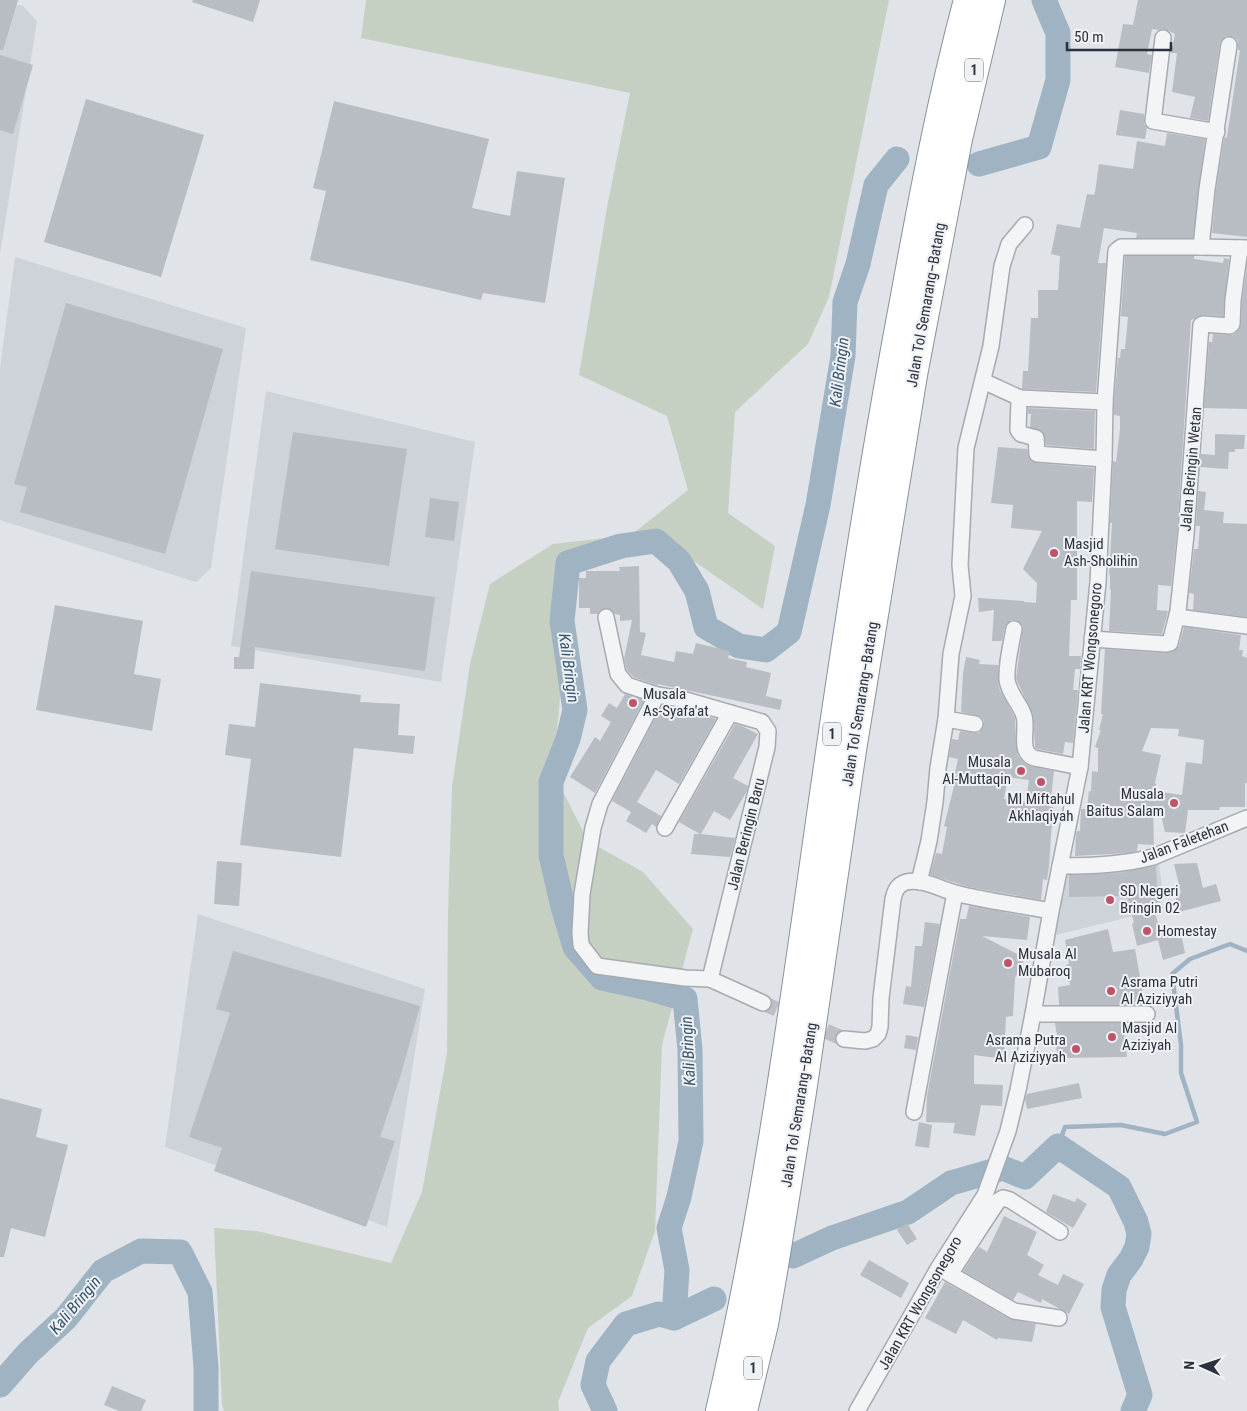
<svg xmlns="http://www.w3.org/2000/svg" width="1247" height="1411" font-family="'Roboto Condensed',sans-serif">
<rect width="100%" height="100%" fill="#e0e3e7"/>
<g fill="#ced3d9">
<path d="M0,0l23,6 14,15 -37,233z"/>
<path d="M15,257l231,71 -35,240 -15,14 -196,-62v-152z"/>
<path d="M266,391l209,51 -34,240 -210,-36z"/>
<path d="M1158,860l5,31 -5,1 4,17 -106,26 8,-65z"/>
<path d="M198,914l227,75 -38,238 -222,-80z"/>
</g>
<path fill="#c6d0c2" d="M366,0h523l-60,297 -21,47 -73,68 -7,101 47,33 -12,63 -78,-54 -52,-4 -52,18 -11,9 -10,29 2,70 -9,95 35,69 55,31 50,57 -31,116 -7,186 -23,65 -44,32 -30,74 1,9h-335l-2,-6 -8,-177 43,3 134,32 31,-71 25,-139 1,-142 4,-124 18,-123 20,-80 63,-40 78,-9 57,-45 -21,-74 -88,-41 29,-173 22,-109 -269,-55z"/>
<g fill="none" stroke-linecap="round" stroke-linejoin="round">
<path stroke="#9fb3c3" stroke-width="4.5" d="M1058,1146l7,-19 56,-2 44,9 32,-12 -16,-49v-28l-9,-71 18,-15 40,-15 17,7"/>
<g stroke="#9fb3c3" stroke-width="25">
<path d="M979,164l60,-17 19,-67v-47l-14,-33"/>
<path d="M793,1256l39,-18 76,-26 43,-29 52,-15 22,9 33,-31 61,41 17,35 3,12 -2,13 -6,12 -12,16 -5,15 -1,17 27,88 -7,16"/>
<path d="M674,1318l40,-19"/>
<path d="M0,1385l28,-32 38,-35 37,-47 38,-20 39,1 20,40 6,75v44"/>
<path d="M605,1411l-12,-26 5,-24 28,-37 33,-10 15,4 3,-48 -8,-42 10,-31 12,-56 -1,-91 -5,-51 -37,-11 -46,-10 -27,-31 -12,-40 -12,-52v-73l17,-43 7,-29 -13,-89 6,-58 53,-17 35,-5 23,20 18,30 9,36 33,19 27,4 23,-18 29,-127 25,-149 2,-54 13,-38 18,-79 21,-26"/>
</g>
</g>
<g fill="#b8bdc4" fill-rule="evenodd">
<path d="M0,0h18l-15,50h-3z"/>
<path d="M193,0h67l-7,22 -61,-20z"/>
<path d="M1138,0h109v237l-35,-4 4,-43 8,-52 3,-1 13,-87h-2v-9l-4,-4 -8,-1 -6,7 -12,78 -18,-3 5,-21 -23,-5 5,-39h-6l4,-19 -10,-5 -7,1 -6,-1 -5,25 5,1 -3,18 -34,-6 8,-43 10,1z"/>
<path d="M0,55l33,10 -20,69 -13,-4z"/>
<path d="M86,99l118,36 -43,142 -117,-35z"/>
<path d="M334,101l155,38 -17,69 38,8 7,-45 48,7 -20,125 -62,-10 -2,7 -171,-40 16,-69 -13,-3z"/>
<path d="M1120,110l24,4v10l3,4 -2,11 -29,-4z"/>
<path d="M1167,133l38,6 -12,99h-57l1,-5 -33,-5 -6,35h8l-10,129 -74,-3 1,-18h5l3,-53h7v-28h20l2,-34 -9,-2 6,-30 23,4 7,-34 7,1 1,-3 4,-28 34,5 4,-28 28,5z"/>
<path d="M1125,256h69v3l29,4 1,-5 5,1 -6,57 -20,-1 -12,5 -14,213 -6,53 -13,-1 -1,25 11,1 -6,23 -53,-3 2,-41h-1v-15h-1l3,-52h-2l3,-62 3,1 4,-33v-13l-6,-1v-13l4,-44h2l1,-9h4l3,-32 -7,-1z"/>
<path d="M1247,266v143l-43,-1 5,-66h3l1,-8 20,1 6,-5 2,-6 1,-23z"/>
<path d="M66,303l157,46 -58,205 -145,-42 7,-25 -13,-3z"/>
<path d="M1028,408l67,3 -1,38 -48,-4 -3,-13 -13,-5 1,-13h-3z"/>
<path d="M293,432l114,17 -18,117 -114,-17z"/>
<path d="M1215,434l30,1 -1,14h-9v3h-6l-1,17 -28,-2 1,-13 14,1z"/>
<path d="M998,447l29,2 2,9 7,5 58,5 -2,34 -15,-1v99h-6l-2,56h12l-1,13h-5l-2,21h5l-5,53 -8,-1 -2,12 -26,-5 -2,-2 -2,-33 -17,-35 7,-53 -7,-6h-5l-6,7 -3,14h-10l2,-31 -15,2 -1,-14 46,3v1l12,1 1,-20 -14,-14 19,-38 -31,-3 2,-23 -22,-2z"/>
<path d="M1198,491l8,1 -2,18 20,2 -1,11 24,1v93l-54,-7 1,-16 -5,-1 5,-44h4l2,-23h-4z"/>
<path d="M430,498l29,4 -5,39 -29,-4z"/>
<path d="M639,566l1,66 6,1 -5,22 33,7 2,-11 17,3 3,-11 34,8 -2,7 19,4 -1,5 25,6 -5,23 16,4 -2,10 -123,-26 2,2 -26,-9 -6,-7 -3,-11 8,-39 -12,1v-6l-5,-1 -7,-6 -8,2 -3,4h-7v-6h-11v-30h7v-7h34l-1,-4z"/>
<path d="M251,571l184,26 -10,74 -170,-24 -1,22h-20v-12h5z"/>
<path d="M55,605l88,16 -9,53 27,5 -9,52 -116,-21z"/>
<path d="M1184,627l57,8 -2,15h4l-1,6 5,2v125h-2v24h-25l-1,3h-31l-3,23 -20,-1 -6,-26 -6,1 1,38 -16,-1 -1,7 -8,2 -54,3 1,-22 1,-3h3l1,-22h6l2,-18h2l1,-20 6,1v-24l-3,-1 6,-17h-2l4,-16h-2l4,-65 60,4 7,-1 7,-6zM1151,728l28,1 -1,7 26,4 -2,24 -16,-2 -4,33 -27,-4 1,-7 -1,-1 6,-28 -19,-4z"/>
<path d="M966,657l14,3 -1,4 19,1v15l1,8 16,30 1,28 2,10 6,7 5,3 25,5 -4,36h3l-4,59 -2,14 -4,-1 -2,21 -72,-13 -39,-12 6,-22 6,1 5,-27 -3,-1 13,-52 -2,-1 3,-14 -9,-2 3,-18 6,1 2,-9 19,2 5,-8v-5l-3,-3 -20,-5 2,-39zM1008,777l21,3 -3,22 -22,-3z"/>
<path d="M260,683l101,12 -1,7 40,2 -2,31 17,1 -2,18 -59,-6 -13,109 -101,-12 11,-86 -26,-4 4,-31 26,3z"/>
<path d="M625,694l19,6 -49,93 -25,-16 25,-40 5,4 11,-19 -10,-6 8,-13 8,5z"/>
<path d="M662,705l18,3 36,11 -37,65 -23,-14 -19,32 24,14 -5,11 -4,-3 -6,9 -20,-12 5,-9 -19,-11z"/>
<path d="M735,724l9,3 14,7 -25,44 15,8 -1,5 -17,29 -16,-9 -13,23 34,4 -5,19 -39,-3 3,-20h6l-21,-12z"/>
<path d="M217,861l25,2 -3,43 -25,-2z"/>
<path d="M1197,863l6,25 13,-4 5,17 -42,11 -4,-17 6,-2 -7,-29z"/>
<path d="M1156,866l2,42 -4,1 7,25 19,-6 5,25 -22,7 -5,-20 -21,6 -5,-22 2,-1 -7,-27 -58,1v-22l50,-2z"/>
<path d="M969,906l61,11 -3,23 -45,-4 43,22 -10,20 -2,38 -7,1 -2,42 -30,-4v29l29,1 -1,21 -21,-1 -6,31 -22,-3 2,-10 -29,-1 1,-26 33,-177h6z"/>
<path d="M925,922l15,2 -16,83 -21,-3 3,-18 5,1 4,-41h7z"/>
<path d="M1108,929l5,23 22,-3 10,56h-86l-1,-18 12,-2 -4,-20 3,-1 -4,-24z"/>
<path d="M233,951l187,55 -19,68 -21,63 15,4 -29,86 -152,-56 8,-23 -33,-11 41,-124 -14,-4z"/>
<path d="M1055,1023h68l4,34 -70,1 -1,-17h2z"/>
<path d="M906,1035l12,2 -2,13 -12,-2z"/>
<path d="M1079,1083l3,15 -55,11 -2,-10 2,-5z"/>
<path d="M0,1098l42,11 -6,28 32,8 -23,92 -34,-9 -7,29h-4z"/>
<path d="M919,1122l13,3 -3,23 -14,-2z"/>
<path d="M1053,1194l22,8 2,-4 10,6 -14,24 -27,-16z"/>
<path d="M1004,1216l33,16 -10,23 17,10 -6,10 20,10 5,-11 21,10 -15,30 -27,-15 -1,4 -23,-11 -5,8 -50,-29 16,-24 8,5z"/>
<path d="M907,1223l10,16 -10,6 -10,-15z"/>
<path d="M869,1260l40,23 -8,15 -41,-23z"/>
<path d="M945,1282l65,37 26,5 -4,18 -34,-4 -1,2 -34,-20 -7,14 -31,-16z"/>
<path d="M112,1386l34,14 -5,11h-22l-15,-6z"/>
</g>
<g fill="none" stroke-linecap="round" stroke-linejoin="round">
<path stroke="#bcc0c5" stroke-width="15" stroke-dasharray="15 8" stroke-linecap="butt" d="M763,1003l81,36"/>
<defs>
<g id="street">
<path d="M1163,38l-10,83 64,11"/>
<path d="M1201,247l6,-58 22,-144"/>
<path d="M983,381l37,17"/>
<path d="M1104,459l-67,-5 -1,-16 -15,-4 -3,-4 1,-30 1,-2 85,4"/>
<path d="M606,617l12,57 9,11 30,10 25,4 80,23 6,9 -1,16 -57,232"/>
<path d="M1177,617l70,9"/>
<path d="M1014,629c-3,16 -8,35 -7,51 2,14 13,23 17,36 4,14 -6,36 10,42l46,9"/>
<path d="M1092,639l74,5 4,-1 8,-32 8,-77 15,-209 2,-1 27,2 2,-2 1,-24 7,-52"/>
<path d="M657,695l-57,109 -7,24 -11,66 -2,39 1,12 16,21 88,12 25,1 53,24"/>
<path d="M946,719l5,-65 12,-58 -3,-31 6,-117 25,-102 11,-80 7,-22 16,-19"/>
<path d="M665,828l65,-115"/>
<path d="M1060,866c31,0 63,-1 93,-9l94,-39"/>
<path d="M919,882l10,-41 6,-39 3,-34 8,-49 29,5"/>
<path d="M1033,1014h114"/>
<path d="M844,1039l21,2 8,-2 5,-5 2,-7 1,-29 12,-99c2,-8 4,-14 13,-17 16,-4 34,7 49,11 31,8 64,12 96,18"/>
<path d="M914,1112l41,-219"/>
<path d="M943,1270l71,41 45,7"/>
<path d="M950,1274l48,-73 5,-3 7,2 50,32"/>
<path d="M857,1411l82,-144 46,-72 23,-64 10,-41 15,-76 18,-103 29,-144 18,-185 6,-123 1,-57 11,-151 5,-4h80l46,1"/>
</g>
<g id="highway">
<path d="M720,1411c45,-194 72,-392 100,-589 25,-176 52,-352 85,-526 18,-99 37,-199 63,-296"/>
<path d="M743,1411l21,-87 11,-64 27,-168 50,-342 61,-375 45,-236 33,-139"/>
</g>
</defs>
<use href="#street" stroke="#a6aab1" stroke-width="18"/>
<use href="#highway" stroke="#89929c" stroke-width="30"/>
<use href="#street" stroke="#f2f4f6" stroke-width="15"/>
<use href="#highway" stroke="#fff" stroke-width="28"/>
</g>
<g fill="#bf5369" stroke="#eff2f5" stroke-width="2">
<circle cx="1054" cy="553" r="5"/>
<circle cx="633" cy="703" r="5"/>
<circle cx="1021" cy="771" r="5"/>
<circle cx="1041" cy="782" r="5"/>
<circle cx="1174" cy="803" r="5"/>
<circle cx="1110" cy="900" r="5"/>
<circle cx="1147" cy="931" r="5"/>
<circle cx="1008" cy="963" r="5"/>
<circle cx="1111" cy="991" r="5"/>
<circle cx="1112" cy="1037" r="5"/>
<circle cx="1076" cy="1049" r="5"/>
</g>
<g text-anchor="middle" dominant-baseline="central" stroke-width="4" stroke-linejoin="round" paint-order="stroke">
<g fill="#eff2f5" stroke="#666c74" stroke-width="1">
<rect x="965" y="58.5" width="18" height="23" rx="4"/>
<rect x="823" y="722.5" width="18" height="23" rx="4"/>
<rect x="744" y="1356.5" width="18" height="23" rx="4"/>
</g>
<g font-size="14" font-weight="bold" fill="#2b323d">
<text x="974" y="70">1</text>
<text x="832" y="734">1</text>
<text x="753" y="1368">1</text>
</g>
<g font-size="15" fill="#2b323d" stroke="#eff2f5">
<text transform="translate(926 305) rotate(-80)">Jalan Tol Semarang–Batang</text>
<text transform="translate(1191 469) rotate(-85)">Jalan Beringin Wetan</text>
<text transform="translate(1090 658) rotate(-85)">Jalan KRT Wongsonegoro</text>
<text transform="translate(860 704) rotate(-81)">Jalan Tol Semarang–Batang</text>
<text transform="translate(746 834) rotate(-76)">Jalan Beringin Baru</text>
<text transform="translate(1184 842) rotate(-21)">Jalan Faletehan</text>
<text transform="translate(799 1105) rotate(-81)">Jalan Tol Semarang–Batang</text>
<text transform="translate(920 1303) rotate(-60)">Jalan KRT Wongsonegoro</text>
</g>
<g font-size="15" fill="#2b323d" stroke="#eff2f5" text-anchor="start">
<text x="1064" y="544">Masjid<tspan x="1064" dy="17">Ash-Sholihin</tspan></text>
<text x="643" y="694">Musala<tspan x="643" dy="17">As-Syafa'at</tspan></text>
<text x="1011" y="762" text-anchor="end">Musala<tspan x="1011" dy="17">Al-Muttaqin</tspan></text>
<text x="1164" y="794" text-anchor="end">Musala<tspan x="1164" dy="17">Baitus Salam</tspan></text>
<text x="1041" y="799" text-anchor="middle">MI Miftahul<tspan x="1041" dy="17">Akhlaqiyah</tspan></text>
<text x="1120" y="891">SD Negeri<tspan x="1120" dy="17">Bringin 02</tspan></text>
<text x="1157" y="931">Homestay</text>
<text x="1018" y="954">Musala Al<tspan x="1018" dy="17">Mubaroq</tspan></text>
<text x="1121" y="982">Asrama Putri<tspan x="1121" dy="17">Al Aziziyyah</tspan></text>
<text x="1122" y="1028">Masjid Al<tspan x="1122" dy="17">Aziziyah</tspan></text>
<text x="1066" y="1040" text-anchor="end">Asrama Putra<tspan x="1066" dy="17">Al Aziziyyah</tspan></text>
</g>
<g font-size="16" font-style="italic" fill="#39536c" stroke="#eff2f5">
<text transform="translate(839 372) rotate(-83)">Kali Bringin</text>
<text transform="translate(569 668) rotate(82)">Kali Bringin</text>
<text transform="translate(688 1051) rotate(-93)">Kali Bringin</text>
<text transform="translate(75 1305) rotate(-50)">Kali Bringin</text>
</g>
</g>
<g transform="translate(1202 1366) rotate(273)" stroke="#eff2f5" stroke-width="4" paint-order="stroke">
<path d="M0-4L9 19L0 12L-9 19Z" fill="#2b323d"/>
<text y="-8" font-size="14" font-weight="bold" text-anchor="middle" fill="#2b323d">N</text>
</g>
<path d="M1067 42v8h104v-8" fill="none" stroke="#2b323d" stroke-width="2.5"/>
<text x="1074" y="42" font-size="15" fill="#2b323d" stroke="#eff2f5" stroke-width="4" paint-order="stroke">50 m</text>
</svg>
